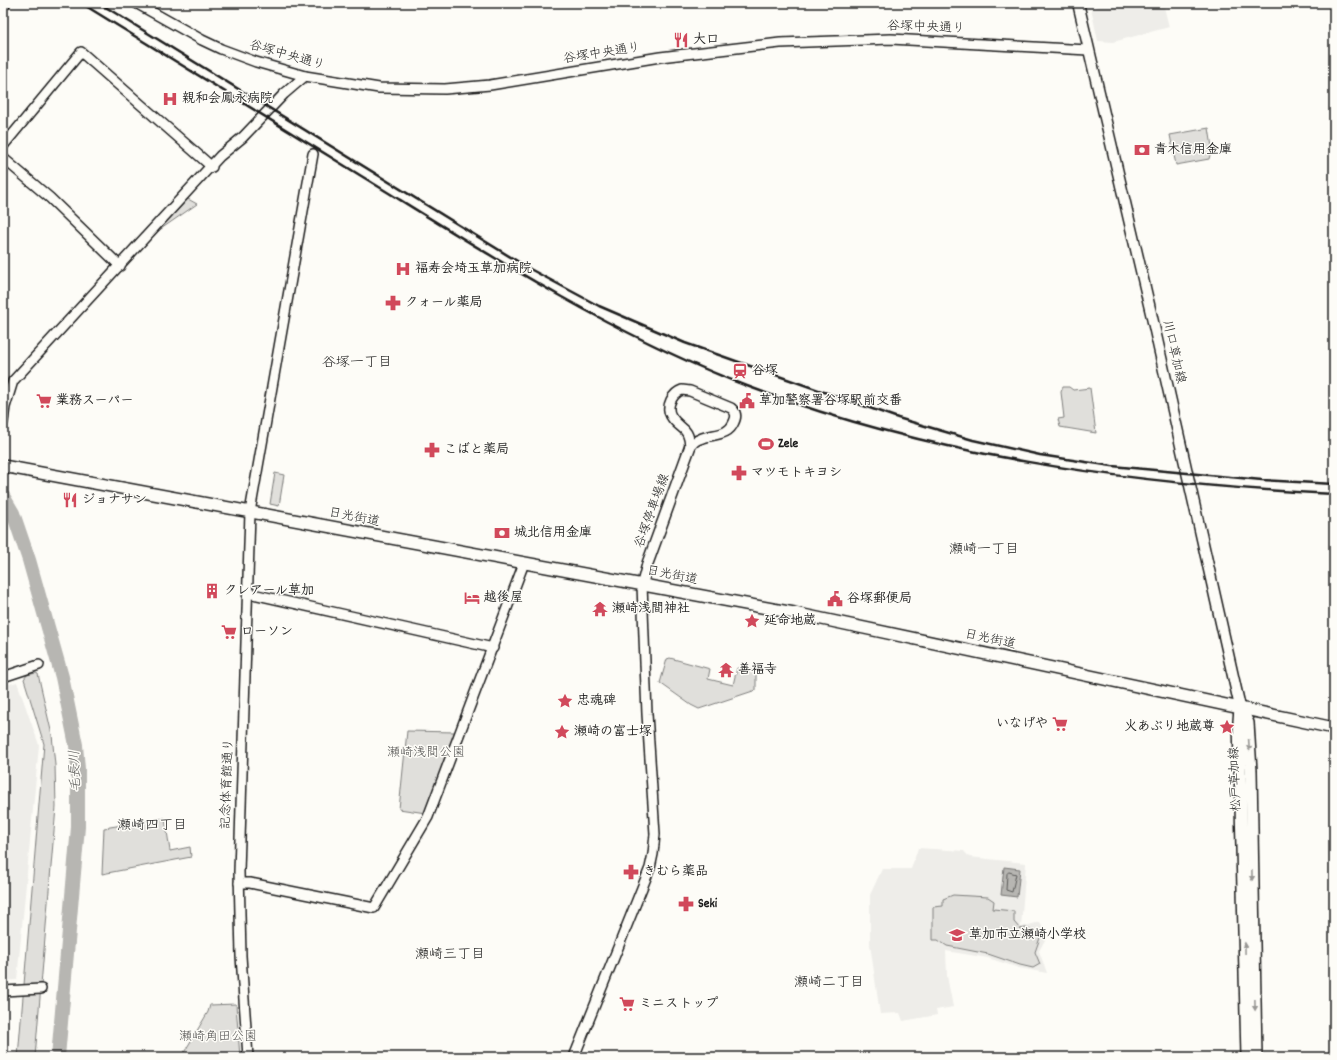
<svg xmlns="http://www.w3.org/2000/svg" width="1337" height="1060" font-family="Dekko,'Klee One',sans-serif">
<rect width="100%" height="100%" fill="#fdfcf7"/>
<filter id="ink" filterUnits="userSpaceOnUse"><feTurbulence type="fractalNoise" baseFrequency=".025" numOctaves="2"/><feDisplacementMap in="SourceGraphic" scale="8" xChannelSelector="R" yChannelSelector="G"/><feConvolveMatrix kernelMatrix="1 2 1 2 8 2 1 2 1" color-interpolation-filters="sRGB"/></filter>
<g filter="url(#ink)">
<g fill="#eeede9">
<path d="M1106,3h57l6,24 -56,15 -15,-1 -7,-32z"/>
<path d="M17,682l22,63 -22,235 -14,1v-295z"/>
<path d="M918,848l46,3 5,6 57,6 -5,64 19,-5 5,10 -3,5 4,1 -7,13 8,22 -28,-5 -31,-10 -42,-7 1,25 6,31 -17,3 1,5 -34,6 -3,-8 -20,1 -10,-70v-49l12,-26h29z"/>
</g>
<g fill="#e0dfdb" stroke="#7e7e7c">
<path d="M1209,128l3,19 -3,12 -33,6 -6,-30z"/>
<path d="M188,199l9,5 -39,27z"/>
<path d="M1063,387h6l4,3 17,-2 6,45 -36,-6 -2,-8 6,-1 -3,-26z"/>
<path d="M275,473l9,2 -5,31 -9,-2z"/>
<path d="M670,658l40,11 -2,10 25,6 4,-17 19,3v19l-57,19 -8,-4 -31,-22 7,-24z"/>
<path d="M36,673l2,1 14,61 3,30 1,42 -21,250h-17l26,-313 -20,-65 3,-4z"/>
<path d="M407,731l48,1 -29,81 -27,-4z"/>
<path d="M165,818l5,33 20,-4 1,10 -89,17 2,-46z"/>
<path d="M953,895l35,2 6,4 -1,8 21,2v11l6,7 6,-1 15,7 -6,17 5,12 -7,4 -13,-3 -32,-11 -41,-8 -9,-6h-5v-33l10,-1v-7z"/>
<path d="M236,1004l4,53h-60l2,-1 26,-44 2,-7z"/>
</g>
<path fill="#b7b6b2" stroke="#797876" d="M1004,867l16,2 -3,28 -16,-2z"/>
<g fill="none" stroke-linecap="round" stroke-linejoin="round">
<path stroke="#5a5a58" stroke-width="1" d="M1009,872l7,2 -4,18 -6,-2 1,-16z"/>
<path stroke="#b7b6b2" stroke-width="14" d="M3,496l10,17 16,47 33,117 14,68 2,24v58l-20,230"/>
<defs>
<g id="tertiary">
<path d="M136,3l66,37 19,9 35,13 49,14 74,12 66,1 45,-4 170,-28 120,-14 111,-4 197,11"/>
<path d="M3,146l78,-94 131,115"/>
<path d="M3,158l47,40 70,68"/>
<path d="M682,390l8,1 41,17c5,4 6,8 3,14 -6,15 -21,11 -34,17 -4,1 -7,4 -10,8 -1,-22 -11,-17 -19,-31 -6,-10 2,-23 11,-26z"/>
<path d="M3,422l2,-15 8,-26 207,-225 23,-19 41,-43 21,-18"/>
<path d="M248,593l245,55"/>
<path d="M3,677l36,-12"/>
<path d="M239,883h11l124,25 54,-91 96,-254"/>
<path d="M3,991l38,-2"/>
<path d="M248,1057l-7,-101 -2,-84 11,-360 63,-358"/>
<path d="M574,1057l76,-189 3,-14 2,-20 -8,-120 -5,-129"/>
</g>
<g id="secondary">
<path d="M1078,3l73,310 89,394"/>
<path d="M642,585l6,-23 42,-115"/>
</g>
<g id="primary">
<path d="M3,466l791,147 540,115"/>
<path d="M1240,707l8,16 3,48 5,286"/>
<path d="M1240,708l-1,13 8,336"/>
</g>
<path id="trunk" d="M3,4l1,-1"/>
</defs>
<use href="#tertiary" stroke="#1c1c1c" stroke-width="12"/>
<use href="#secondary" stroke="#1c1c1c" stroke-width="13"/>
<use href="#primary" stroke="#1c1c1c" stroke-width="14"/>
<use href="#trunk" stroke="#1c1c1c" stroke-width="15"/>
<use href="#tertiary" stroke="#fdfcf7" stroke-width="9"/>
<use href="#secondary" stroke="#fdfcf7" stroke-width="10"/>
<use href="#primary" stroke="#fdfcf7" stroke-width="11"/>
<use href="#trunk" stroke="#fdfcf7" stroke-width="12"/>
<g stroke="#1c1c1c" stroke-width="2.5">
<path d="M81,3c106,65 211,130 316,195 108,67 214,133 332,181 193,77 398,105 605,115"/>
<path d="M99,3l431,266 69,37 86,37 213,75 75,22 67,15 72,11 150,14 72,4"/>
</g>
</g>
<defs><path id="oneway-solid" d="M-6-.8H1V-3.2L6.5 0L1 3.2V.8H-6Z"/></defs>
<g fill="#989794">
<use href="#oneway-solid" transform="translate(1249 745) rotate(86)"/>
<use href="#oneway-solid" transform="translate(1252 875) rotate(89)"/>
<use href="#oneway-solid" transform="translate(1245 948) rotate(-91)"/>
<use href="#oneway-solid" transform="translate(1255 1005) rotate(89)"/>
</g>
</g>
<defs>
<symbol id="restaurant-bare" viewBox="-9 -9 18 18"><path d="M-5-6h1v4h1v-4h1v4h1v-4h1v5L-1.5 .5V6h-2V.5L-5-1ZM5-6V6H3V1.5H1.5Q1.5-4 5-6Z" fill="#d1495b" stroke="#fdfcf7" stroke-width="2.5" paint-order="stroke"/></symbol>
<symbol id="hospital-bare" viewBox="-9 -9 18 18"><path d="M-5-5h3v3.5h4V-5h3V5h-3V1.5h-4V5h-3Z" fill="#d1495b" stroke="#fdfcf7" stroke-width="2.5" paint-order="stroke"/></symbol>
<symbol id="bank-bare" viewBox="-9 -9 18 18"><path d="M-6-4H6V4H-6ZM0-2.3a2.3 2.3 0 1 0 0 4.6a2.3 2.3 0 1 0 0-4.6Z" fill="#d1495b" stroke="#fdfcf7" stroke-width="2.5" paint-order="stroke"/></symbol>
<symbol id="pharmacy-bare" viewBox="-9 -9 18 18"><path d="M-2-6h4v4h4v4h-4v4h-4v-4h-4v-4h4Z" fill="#d1495b" stroke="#fdfcf7" stroke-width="2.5" paint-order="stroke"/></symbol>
<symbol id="station-bare" viewBox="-9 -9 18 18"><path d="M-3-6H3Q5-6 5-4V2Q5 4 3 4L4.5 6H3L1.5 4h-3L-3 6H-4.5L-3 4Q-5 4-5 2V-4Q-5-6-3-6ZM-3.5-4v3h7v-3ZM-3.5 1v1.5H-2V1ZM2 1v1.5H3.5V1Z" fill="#d1495b" stroke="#fdfcf7" stroke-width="2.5" paint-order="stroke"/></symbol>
<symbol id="supermarket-bare" viewBox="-9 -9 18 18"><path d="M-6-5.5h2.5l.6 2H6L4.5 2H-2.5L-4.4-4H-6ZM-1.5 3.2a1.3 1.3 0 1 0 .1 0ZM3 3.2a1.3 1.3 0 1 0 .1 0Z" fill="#d1495b" stroke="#fdfcf7" stroke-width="2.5" paint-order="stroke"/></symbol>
<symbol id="civic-bare" viewBox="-9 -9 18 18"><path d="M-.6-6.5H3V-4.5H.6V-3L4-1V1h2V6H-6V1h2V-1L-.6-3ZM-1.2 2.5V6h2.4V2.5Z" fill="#d1495b" stroke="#fdfcf7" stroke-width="2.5" paint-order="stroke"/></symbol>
<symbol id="stadium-bare" viewBox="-9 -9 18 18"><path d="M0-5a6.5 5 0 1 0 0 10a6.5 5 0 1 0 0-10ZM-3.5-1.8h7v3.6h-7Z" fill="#d1495b" stroke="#fdfcf7" stroke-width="2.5" paint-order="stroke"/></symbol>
<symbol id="building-bare" viewBox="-9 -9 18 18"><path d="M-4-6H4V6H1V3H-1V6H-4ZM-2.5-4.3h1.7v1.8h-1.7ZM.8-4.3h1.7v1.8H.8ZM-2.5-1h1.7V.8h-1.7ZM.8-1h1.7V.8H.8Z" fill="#d1495b" stroke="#fdfcf7" stroke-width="2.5" paint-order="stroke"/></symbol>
<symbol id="hotel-bare" viewBox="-9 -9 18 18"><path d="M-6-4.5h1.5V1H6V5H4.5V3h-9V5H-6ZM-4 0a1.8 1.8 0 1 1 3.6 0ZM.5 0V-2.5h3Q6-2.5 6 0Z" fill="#d1495b" stroke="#fdfcf7" stroke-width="2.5" paint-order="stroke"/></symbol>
<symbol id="temple-bare" viewBox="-9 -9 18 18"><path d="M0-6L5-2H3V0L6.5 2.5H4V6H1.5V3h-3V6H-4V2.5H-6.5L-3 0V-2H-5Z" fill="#d1495b" stroke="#fdfcf7" stroke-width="2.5" paint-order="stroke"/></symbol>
<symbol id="sight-bare" viewBox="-9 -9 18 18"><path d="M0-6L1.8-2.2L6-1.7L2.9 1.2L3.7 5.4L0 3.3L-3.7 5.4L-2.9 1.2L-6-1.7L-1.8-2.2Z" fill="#d1495b" stroke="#fdfcf7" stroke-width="2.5" paint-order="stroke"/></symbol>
<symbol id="school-bare" viewBox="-9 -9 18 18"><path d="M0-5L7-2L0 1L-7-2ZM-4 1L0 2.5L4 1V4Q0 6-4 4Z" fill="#d1495b" stroke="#fdfcf7" stroke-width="2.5" paint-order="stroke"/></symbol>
</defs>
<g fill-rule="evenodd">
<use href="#restaurant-bare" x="670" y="29" width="22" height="22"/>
<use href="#hospital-bare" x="159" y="88" width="22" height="22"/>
<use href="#bank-bare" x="1131" y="139" width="22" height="22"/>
<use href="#hospital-bare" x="392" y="258" width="22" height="22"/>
<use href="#pharmacy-bare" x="382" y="292" width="22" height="22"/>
<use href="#station-bare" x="729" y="360" width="22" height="22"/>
<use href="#supermarket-bare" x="33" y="390" width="22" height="22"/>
<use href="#civic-bare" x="736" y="390" width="22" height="22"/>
<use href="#stadium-bare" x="755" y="433" width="22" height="22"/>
<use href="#pharmacy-bare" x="421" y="439" width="22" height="22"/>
<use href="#pharmacy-bare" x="728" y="462" width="22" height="22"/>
<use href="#restaurant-bare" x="59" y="489" width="22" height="22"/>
<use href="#bank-bare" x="491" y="522" width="22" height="22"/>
<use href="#building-bare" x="201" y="580" width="22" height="22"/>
<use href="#hotel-bare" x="461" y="587" width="22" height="22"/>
<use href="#civic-bare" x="824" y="588" width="22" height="22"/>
<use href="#temple-bare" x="589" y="598" width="22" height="22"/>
<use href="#sight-bare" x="741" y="610" width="22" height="22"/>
<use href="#supermarket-bare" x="218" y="621" width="22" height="22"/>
<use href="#temple-bare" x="715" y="659" width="22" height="22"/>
<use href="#sight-bare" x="554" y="690" width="22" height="22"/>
<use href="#supermarket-bare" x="1049" y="713" width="22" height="22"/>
<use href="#sight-bare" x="1216" y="716" width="22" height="22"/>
<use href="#sight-bare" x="551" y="721" width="22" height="22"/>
<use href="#pharmacy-bare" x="620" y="861" width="22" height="22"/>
<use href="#pharmacy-bare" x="675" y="893" width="22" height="22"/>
<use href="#school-bare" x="946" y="924" width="22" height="22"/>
<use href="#supermarket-bare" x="616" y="993" width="22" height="22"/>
</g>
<g text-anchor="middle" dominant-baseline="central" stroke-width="3" stroke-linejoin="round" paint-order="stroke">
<g font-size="13" fill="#1c1c1c" stroke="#fdfcf7">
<text transform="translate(926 28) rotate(2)">谷塚中央通り</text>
<text transform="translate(602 54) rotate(-9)">谷塚中央通り</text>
<text transform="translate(287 56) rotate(16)">谷塚中央通り</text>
<text transform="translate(1173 352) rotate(77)">川口草加線</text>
<text transform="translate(653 511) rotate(-70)">谷塚停車場線</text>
<text transform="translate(354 518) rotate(11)">日光街道</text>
<text transform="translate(672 576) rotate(11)">日光街道</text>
<text transform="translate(990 640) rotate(12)">日光街道</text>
<text transform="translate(1236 779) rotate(-92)">松戸草加線</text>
<text transform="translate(228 784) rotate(-88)">記念体育館通り</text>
</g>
<g font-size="13" font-weight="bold" fill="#1c1c1c" stroke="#fdfcf7" text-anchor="start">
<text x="693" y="40">大口</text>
<text x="182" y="99">親和会鳳永病院</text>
<text x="1154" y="150">青木信用金庫</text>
<text x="415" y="269">福寿会埼玉草加病院</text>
<text x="405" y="303">クォール薬局</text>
<text x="752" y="371">谷塚</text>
<text x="56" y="401">業務スーパー</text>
<text x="759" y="401">草加警察署谷塚駅前交番</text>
<text x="778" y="444">Zele</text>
<text x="444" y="450">こばと薬局</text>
<text x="751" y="473">マツモトキヨシ</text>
<text x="82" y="500">ジョナサン</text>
<text x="514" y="533">城北信用金庫</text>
<text x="224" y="591">クレアール草加</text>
<text x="484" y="598">越後屋</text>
<text x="847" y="599">谷塚郵便局</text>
<text x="612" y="609">瀬崎浅間神社</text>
<text x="764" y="621">延命地蔵</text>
<text x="241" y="632">ローソン</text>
<text x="738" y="670">善福寺</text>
<text x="577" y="701">忠魂碑</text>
<text x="1048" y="724" text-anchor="end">いなげや</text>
<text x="1215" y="727" text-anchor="end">火あぶり地蔵尊</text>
<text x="574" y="732">瀬崎の富士塚</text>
<text x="643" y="872">きむら薬品</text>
<text x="698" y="904">Seki</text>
<text x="969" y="935">草加市立瀬崎小学校</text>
<text x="639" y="1004">ミニストップ</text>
</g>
<g font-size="13" fill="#575655" stroke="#fdfcf7">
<text x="426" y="753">瀬崎浅間公園</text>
<text x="218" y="1037">瀬崎角田公園</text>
</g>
<g font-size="14" fill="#1c1c1c" stroke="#fdfcf7">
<text x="357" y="363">谷塚一丁目</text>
<text x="984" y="550">瀬崎一丁目</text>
<text x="152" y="826">瀬崎四丁目</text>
<text x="450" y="955">瀬崎三丁目</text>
<text x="829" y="983">瀬崎二丁目</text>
</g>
<g font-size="14" font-style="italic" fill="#5a5a58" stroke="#fdfcf7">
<text transform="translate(76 771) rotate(-92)">毛長川</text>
</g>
</g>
<rect width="1337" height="1060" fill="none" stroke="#fdfcf7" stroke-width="16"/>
<rect x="8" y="8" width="1321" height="1044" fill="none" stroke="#1c1c1c" stroke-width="1.5" filter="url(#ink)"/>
</svg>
